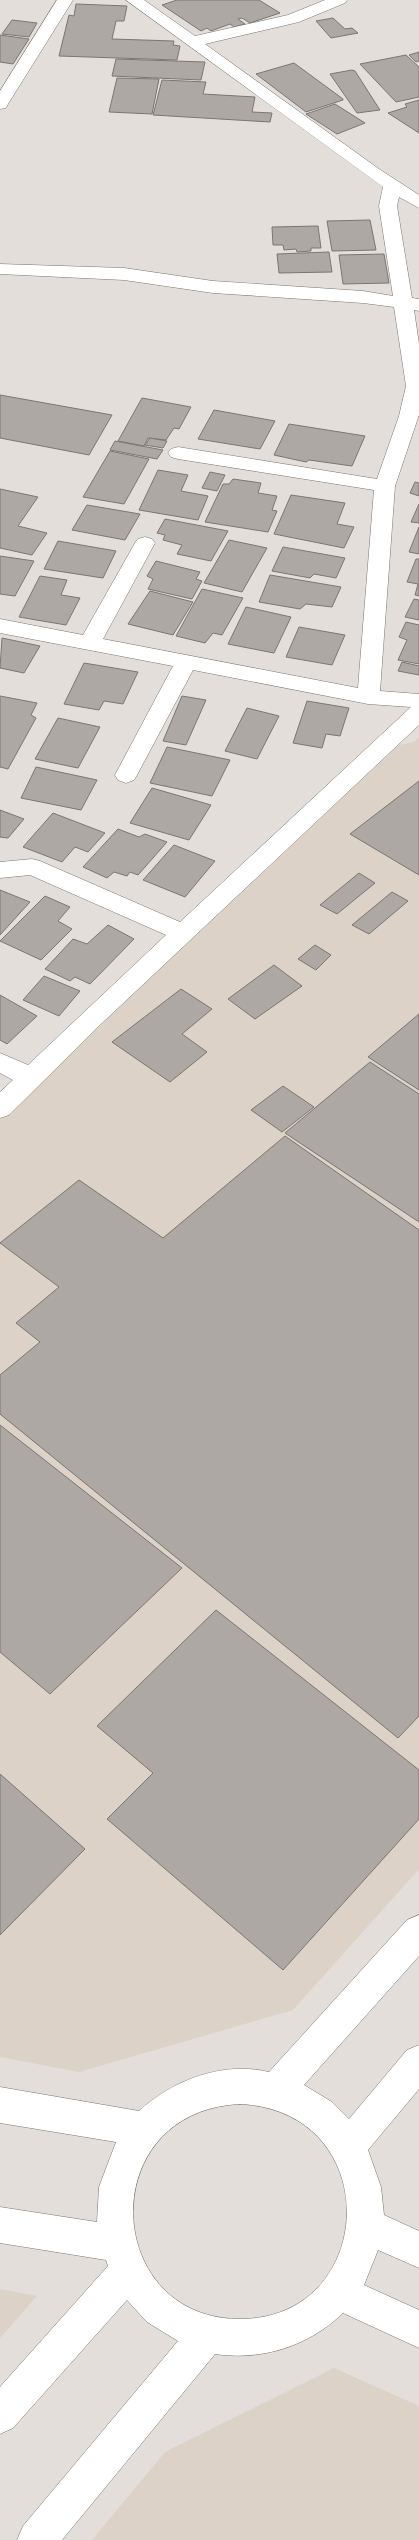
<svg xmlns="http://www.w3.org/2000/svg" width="419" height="2540" font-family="Barlow,sans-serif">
<rect width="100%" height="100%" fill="#e3ded9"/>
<g fill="#dcd2c7">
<path d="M419,737v1132l-126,141 -214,62 -79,-15v-941l399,-371 15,-3z"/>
<path d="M0,2289l37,7 -37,42z"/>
<path d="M334,2368l85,38v134h-327l73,-88z"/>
</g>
<g fill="#ada8a4" stroke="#7a7671">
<path d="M177,0h82l21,13 -30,10 -8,-5 -4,1 7,5 -11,3 -4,-3 -19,7 -4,-3 -6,3 -39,-26z"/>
<path d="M76,4l51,2 -3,15h-8l-4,18 62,2 -1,4 7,1 -3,14 -118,-4 10,-41 5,1z"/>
<path d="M333,18l12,11 7,-1 6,5 -27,5 -15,-17z"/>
<path d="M12,20l25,3 -8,14 -27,-3z"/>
<path d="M0,35l29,4 -16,25 -13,-2z"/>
<path d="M419,52v9l-3,1 -7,-7z"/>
<path d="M406,55l13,12v30l-23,5 -36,-38z"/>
<path d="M116,59l89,3 -4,18 -89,-4z"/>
<path d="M294,63l49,36v1l-37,12 -50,-38z"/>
<path d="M352,70l3,1 25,39 -23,3 -27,-39z"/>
<path d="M117,78l42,1 -7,35 -43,-2z"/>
<path d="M162,80l44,2 -3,12 52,3 -3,15 20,1 -2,9 -117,-7z"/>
<path d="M419,100v33l-31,-20 19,-6 -2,-3z"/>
<path d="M335,104l30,19 -28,11 -31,-20z"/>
<path d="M370,220l6,30 -44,1 -5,-30z"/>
<path d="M318,226l3,22h-10v3l-14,1 -1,-3 -12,1 -1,-5h-10l-1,-18z"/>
<path d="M329,252l3,20 -53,1 -2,-19z"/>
<path d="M384,254l5,29 -46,1 -4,-29z"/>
<path d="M0,395l112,20 -23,40 -89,-17z"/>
<path d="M142,398l49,9 -12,22 -5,-1 -8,12 -18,-2 -4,8 -26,-5z"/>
<path d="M214,410l61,11 -15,28 -62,-10z"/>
<path d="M289,424l76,12 -13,30 -43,-6 -3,2 -32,-7z"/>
<path d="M150,438l17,3 -4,7 -18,-3z"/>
<path d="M115,441l48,9 -6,9 -47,-9z"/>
<path d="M110,451l39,8 -25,45 -41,-7z"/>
<path d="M158,470l30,5 -7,16 27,5 -10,24 -59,-10z"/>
<path d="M210,472l15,3 -8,16 -15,-3z"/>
<path d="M233,479l28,4 -3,10 19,3 -5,14 5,1 -9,21 -63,-10 18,-38h6z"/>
<path d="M415,482l4,1v13l-9,-3z"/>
<path d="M0,489l38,8 -20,29 29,7 -15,22 -32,-7z"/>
<path d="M291,495l54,8 -8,21 17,3 -10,21 -70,-14z"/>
<path d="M419,504v19l-8,-1z"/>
<path d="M87,505l53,9 -15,26 -53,-10z"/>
<path d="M165,519l63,12 -17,30 -34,-7 5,-9 -19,-5 2,-5 -8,-2z"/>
<path d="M419,527v27l-10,-2z"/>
<path d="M229,540l38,8 -25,44 -38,-9z"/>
<path d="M58,541l58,10 -13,27 -59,-9z"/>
<path d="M283,547l62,11 -9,20 -22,-4 -4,4 -38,-7z"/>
<path d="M0,556l34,5 -19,35 -15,-2z"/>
<path d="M416,559h3v37l-4,-1 3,-11 -11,-2z"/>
<path d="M156,561l44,11 -4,7 6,2 -10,18 -44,-10 5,-10 -6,-3z"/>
<path d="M270,575l71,12 -9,20 -26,-3 -6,5 -41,-7z"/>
<path d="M40,576l27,4 -6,15 19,3 -14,27 -47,-8z"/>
<path d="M202,589l41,9 -21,37 -9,-2 -8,10 -29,-7z"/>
<path d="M150,591l43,11 -20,33 -45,-11z"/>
<path d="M414,599l5,1v20l-14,-3z"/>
<path d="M246,607l45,10 -17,36 -46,-9z"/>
<path d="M406,622l13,3v39l-21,-4 9,-20 -8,-3z"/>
<path d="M299,627l46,8 -13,30 -46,-8z"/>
<path d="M2,638l38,8 -16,27 -24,-5z"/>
<path d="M402,662l17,4v9l-21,-4z"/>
<path d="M84,663l54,9 -15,32 -19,-3 -5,9 -35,-6z"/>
<path d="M0,696l37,7 -6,12 5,3 -28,51 -8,-2z"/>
<path d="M182,696l24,4 -20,45 -23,-4z"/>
<path d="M307,701l42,7 -9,28 -14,-2 -4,14 -29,-5z"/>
<path d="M247,708l32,8 -22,43 -32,-8z"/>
<path d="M58,718l42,9 -22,41 -43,-9z"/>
<path d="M167,747l63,13 -18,36 -62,-13z"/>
<path d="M36,767l61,13 -16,30 -60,-12z"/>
<path d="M419,781v94l-69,-41z"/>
<path d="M152,788l59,17 -22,35 -59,-17z"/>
<path d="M0,810l24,9 -16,19 -8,-1z"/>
<path d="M53,813l52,20 -17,19 -13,-5 -13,15 -39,-15z"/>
<path d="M118,829l21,8 6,-3 22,8 -29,33 -8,-3 -3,4 -13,-4 -7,6 -24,-11z"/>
<path d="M174,845l41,16 -30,36 -42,-17z"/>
<path d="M359,873l16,10 -38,31 -17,-9z"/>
<path d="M0,890l30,12 -30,33z"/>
<path d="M392,892l16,9 -39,33 -17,-9z"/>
<path d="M45,896l25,11 -12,14 14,8 -31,31 -41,-19z"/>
<path d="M108,925l26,14 -44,45 -15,-7 -5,4 -25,-12 28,-30 14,5z"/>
<path d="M315,945l16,10 -15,15 -18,-11z"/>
<path d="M274,965l28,21 -47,33 -27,-20z"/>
<path d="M44,976l36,15 -21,25 -36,-16z"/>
<path d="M181,989l31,20 -30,25 25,18 -37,30 -58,-40z"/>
<path d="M0,995l37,21 -30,28 -7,-4z"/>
<path d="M419,1014v76l-51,-33z"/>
<path d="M370,1062l49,32v128l-134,-89z"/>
<path d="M283,1086l31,21 -32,25 -31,-22z"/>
<path d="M285,1136l134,94v486l-21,22 -398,-324v-39l40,-33 -24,-19 43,-36 -59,-44 79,-63 84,58z"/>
<path d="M0,1425l182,143 -132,126 -50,-42z"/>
<path d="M216,1610l203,160v49l-136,151 -176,-151 46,-46 -56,-47z"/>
<path d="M0,1774l85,75 -85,86z"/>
</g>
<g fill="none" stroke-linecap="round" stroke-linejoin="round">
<defs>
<g id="minor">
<path d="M57,0h16l-65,104 -2,4 -6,1v-18z"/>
<path d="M126,0h18l51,36 93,-21 37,-15h22l-2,3 -46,19 -94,22 174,125 40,26v13l-20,-11 -2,9 15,92 7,1v12l-5,-1 5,34v71l-24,71 -15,205 39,3v31l-318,299 -92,91 -9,3v-26l13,-12 -13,-7v-20l28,12 138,-130 -136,-60 -30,3v-16l32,-3 8,2 140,61 231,-215 -43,-3 -175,-34 -56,105 -3,5 -8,3 -8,-3 -3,-5 58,-109 -173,-33v-14l83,16 52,-92 3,-4 7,-2 7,2 3,4 -52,96 255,49 16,-198 -196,-31 -7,-2 -3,-4 3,-4 7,-2 199,32 22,-63 7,-30 -12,-79 -31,-4 -150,-10 -89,-13 -124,-6v-10l124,4 89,13 150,10 30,5 -14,-90 4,-19z"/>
<path d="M419,1915v41l-115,129 28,17 17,17 58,-69 12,-5v44l-51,61 13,37 3,28 35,16v37l-41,-18 -14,35 55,25v38l-76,-35c-34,33 -81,48 -128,41l-153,186h-45l6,-14 155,-185 -31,-19 -20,-22 -114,128 -13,6v-47l108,-121 -2,-6 -106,-17v-36l97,15 2,-35 17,-45 -116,-19v-36l139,24c34,-31 84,-50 130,-39l138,-152zM240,2104c147,7 138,215 0,215 -138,0 -147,-208 0,-215z"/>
</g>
</defs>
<use href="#minor" stroke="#7a7672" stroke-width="1"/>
<use href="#minor" fill="#fff" fill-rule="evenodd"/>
</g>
</svg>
